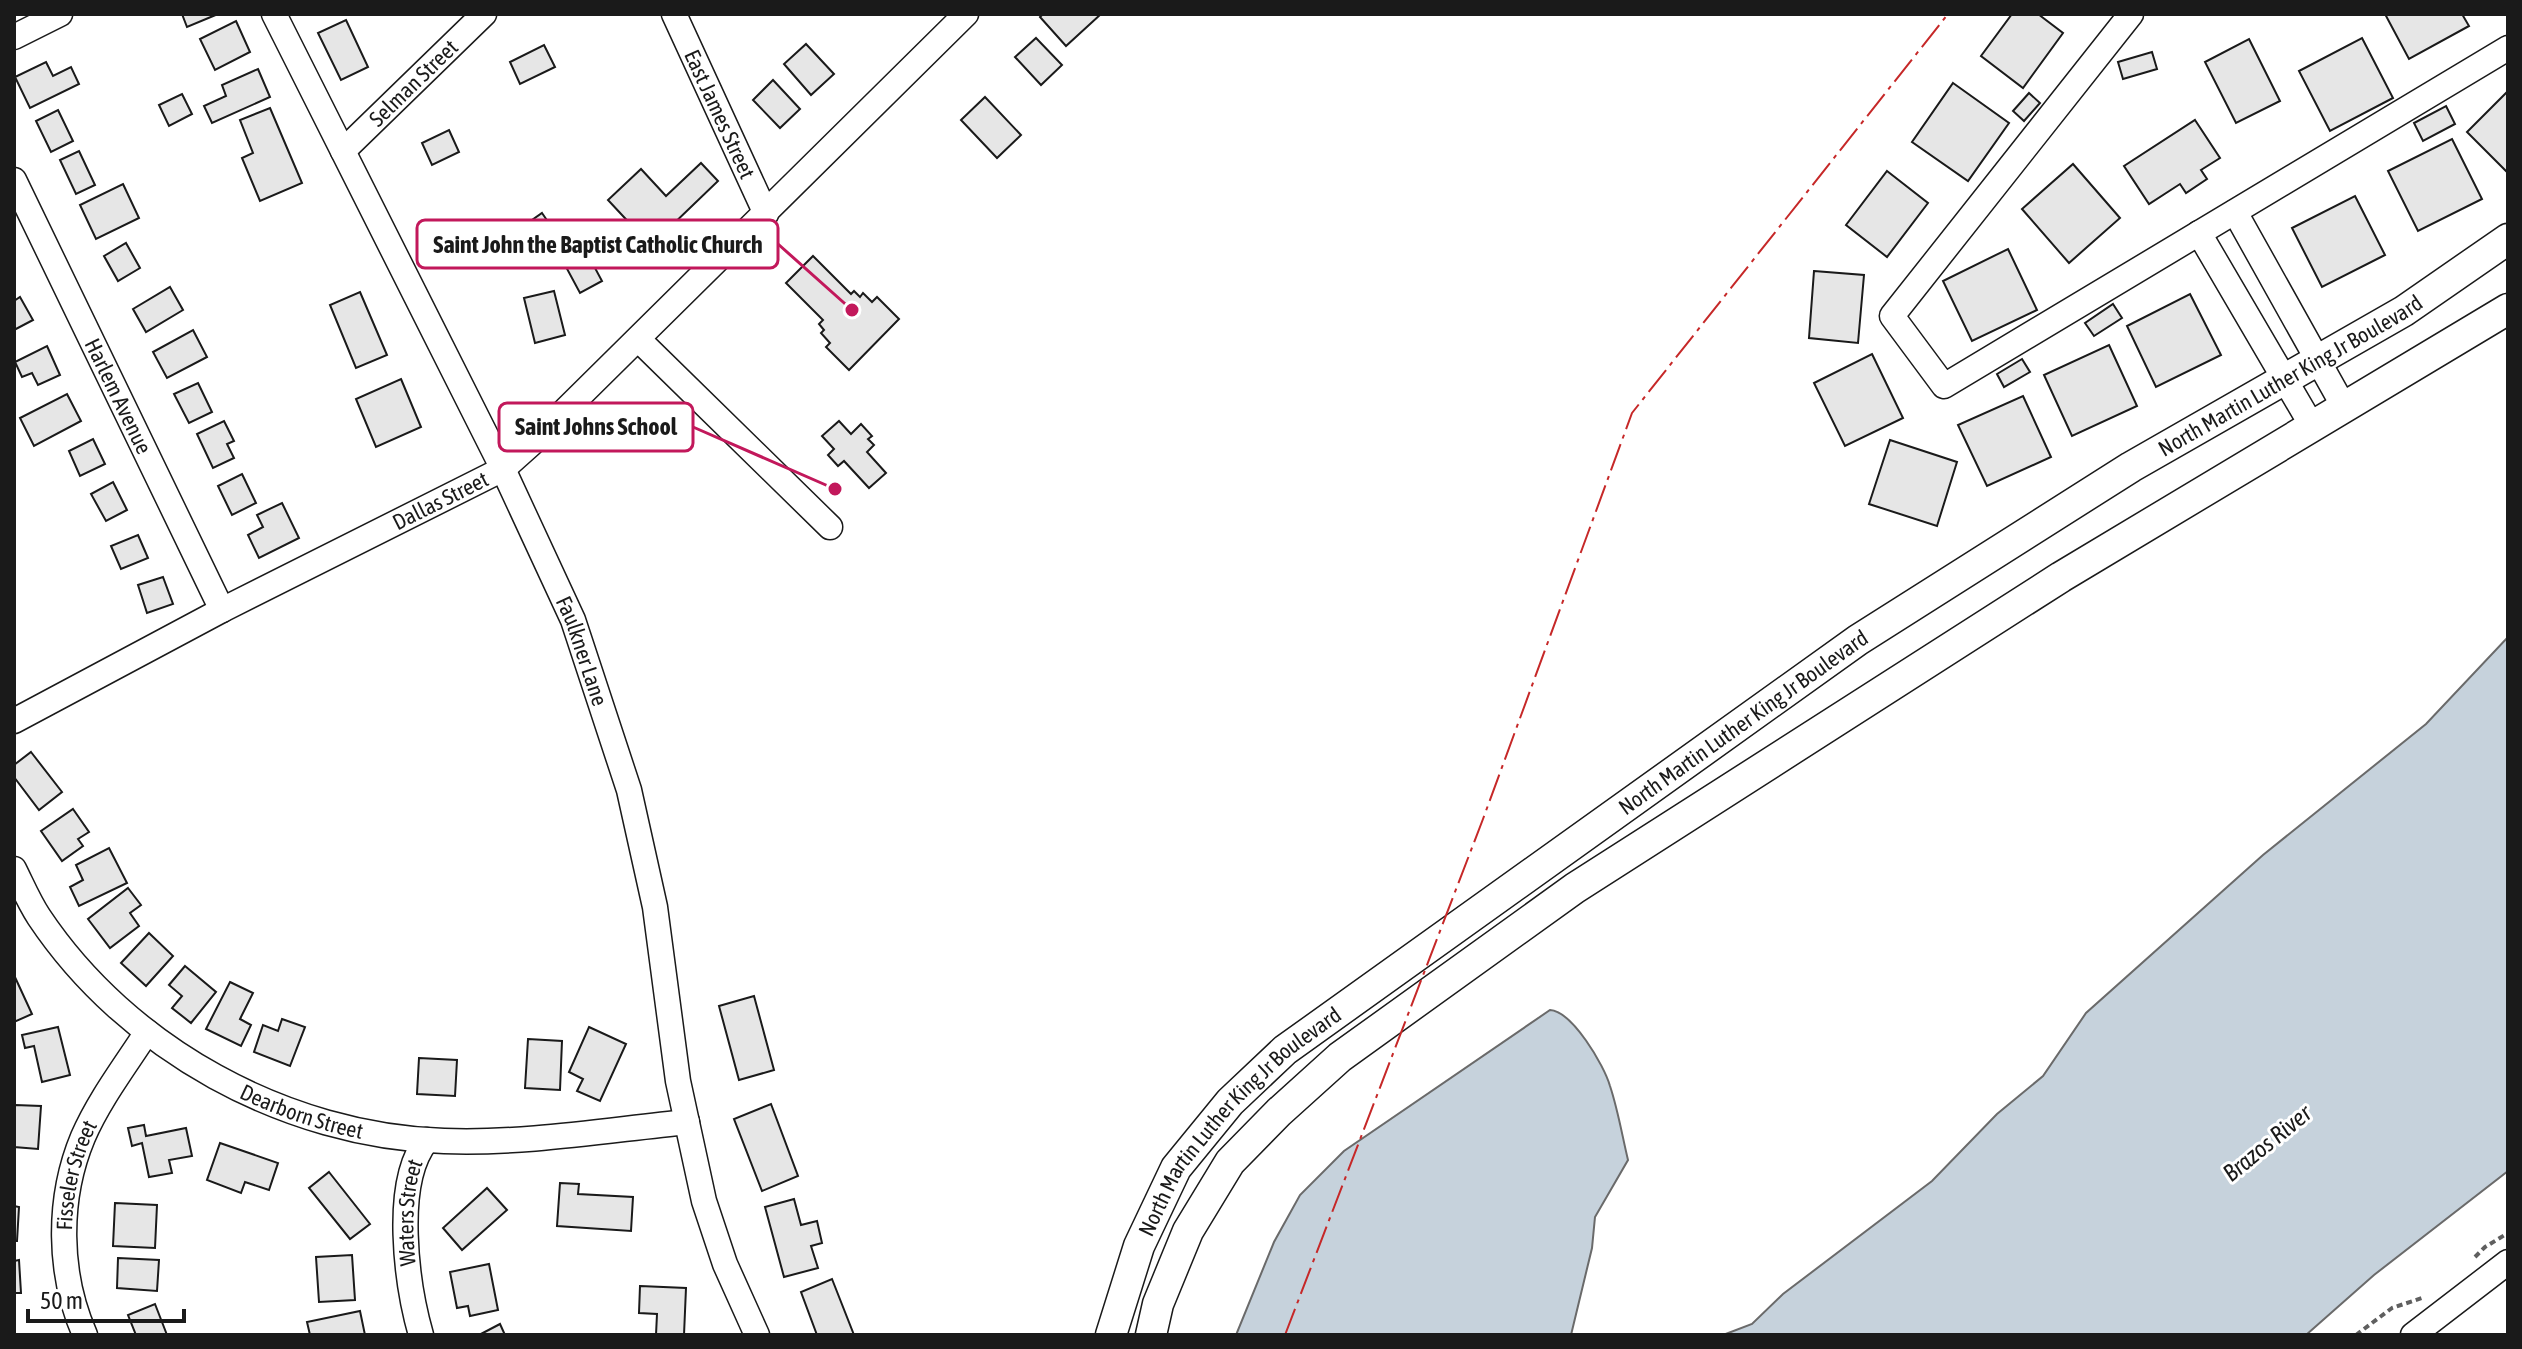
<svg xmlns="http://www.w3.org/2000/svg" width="2522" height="1349" font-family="'Asap Condensed',sans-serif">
<rect width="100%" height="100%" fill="#fff"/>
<g fill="#c6d2dc" stroke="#6a6a6a" stroke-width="2">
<path d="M2508,637v534l-134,104 -68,60h-583l29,-11 31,-30 149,-113 65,-67 46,-38 43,-63 177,-158 163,-131z"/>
<path d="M1550,1010c22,1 54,55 60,76 8,24 12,49 18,74l-33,57 -3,31 -21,87h-335l38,-93 26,-47 44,-44z"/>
</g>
<g fill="#e6e6e6" stroke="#1a1a1a" stroke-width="2">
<path d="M182,14h36l-31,13z"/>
<path d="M1043,14h58l-35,32 -26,-29z"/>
<path d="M2012,14h26l25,19 -40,55 -42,-32z"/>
<path d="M2385,14h77l7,12 -60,33z"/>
<path d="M346,20l22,47 -27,13 -23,-47z"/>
<path d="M236,21l14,31 -35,18 -15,-31z"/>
<path d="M1036,38l26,27 -21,20 -26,-28z"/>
<path d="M2362,38l31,60 -63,33 -31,-60z"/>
<path d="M2249,39l31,62 -44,22 -31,-61z"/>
<path d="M806,44l28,30 -23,21 -27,-31z"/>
<path d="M544,45l11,22 -35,17 -10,-22z"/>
<path d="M2152,52l5,17 -34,10 -5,-17z"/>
<path d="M46,62l7,14 18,-9 8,17 -49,24 -15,-31z"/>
<path d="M258,69l12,28 -58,26 -8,-17 22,-10 -4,-11z"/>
<path d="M773,80l27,29 -20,19 -27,-28z"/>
<path d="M1953,83l56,40 -41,58 -56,-39z"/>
<path d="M2508,91v82l-41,-41z"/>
<path d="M2029,93l11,10 -16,18 -11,-10z"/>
<path d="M182,94l10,20 -23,12 -10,-21z"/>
<path d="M985,97l36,38 -24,23 -36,-38z"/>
<path d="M2446,106l9,18 -32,17 -9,-18z"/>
<path d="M270,108l32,75 -42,18 -18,-43 11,-5 -13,-33z"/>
<path d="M58,110l15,31 -22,11 -15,-31z"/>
<path d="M2195,120l25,38 -19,12 6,9 -21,14 -6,-9 -31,20 -25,-38z"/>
<path d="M449,130l10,22 -27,13 -10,-22z"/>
<path d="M2452,139l30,60 -64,32 -30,-60z"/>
<path d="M79,151l16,34 -19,9 -16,-34z"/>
<path d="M701,163l17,18 -78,75 -15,-16 11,-10 -28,-30 33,-31 25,27z"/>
<path d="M2073,164l47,54 -51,45 -47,-54z"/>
<path d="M1887,171l41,32 -41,54 -41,-32z"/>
<path d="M123,184l16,34 -43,21 -16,-34z"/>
<path d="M2355,196l30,59 -63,32 -30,-59z"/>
<path d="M542,213l13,19 -27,19 -13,-19z"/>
<path d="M580,240l22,41 -22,12 -22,-41z"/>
<path d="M126,243l14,25 -22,13 -14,-25z"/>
<path d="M2008,249l29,61 -65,31 -29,-60z"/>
<path d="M813,256l38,38 3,-3 6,6 3,-4 9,9 5,-5 22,22 -50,51 -23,-23 4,-4 -9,-10 3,-3 -5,-6 4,-4 -37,-37z"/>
<path d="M1814,271l50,4 -6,68 -49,-5z"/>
<path d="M170,287l13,23 -37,22 -13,-23z"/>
<path d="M554,291l11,44 -30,8 -11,-45z"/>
<path d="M360,292l27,63 -31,13 -26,-63z"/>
<path d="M2190,294l31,61 -65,32 -29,-61z"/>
<path d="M20,297l13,23 -19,10v-29z"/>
<path d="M2113,304l9,14 -28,18 -9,-13z"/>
<path d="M193,330l14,27 -40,21 -14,-26z"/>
<path d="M2109,345l28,61 -65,30 -28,-61z"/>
<path d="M47,346l13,29 -22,10 -6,-12 -10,4 -7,-15z"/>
<path d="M1872,354l31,64 -58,28 -31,-63z"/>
<path d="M2022,359l8,13 -26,15 -7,-13z"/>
<path d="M401,379l20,48 -45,20 -20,-48z"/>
<path d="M198,383l14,29 -23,11 -15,-29z"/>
<path d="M67,394l14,27 -47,25 -14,-28z"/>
<path d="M2023,396l28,61 -64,29 -29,-61z"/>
<path d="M224,421l10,20 -7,3 7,14 -21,10 -16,-34z"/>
<path d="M839,421l12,13 10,-10 11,12 -4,3 6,6 -7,7 19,21 -17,15 -25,-27 -6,5 -10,-11 6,-6 -12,-13z"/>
<path d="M93,439l12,25 -25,12 -11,-25z"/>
<path d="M1890,440l67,22 -20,64 -68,-22z"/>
<path d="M242,474l14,29 -24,12 -14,-29z"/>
<path d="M113,482l14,28 -21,11 -15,-27z"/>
<path d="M282,503l17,35 -40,20 -11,-23 15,-8 -6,-12z"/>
<path d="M138,535l10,23 -27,11 -10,-23z"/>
<path d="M163,577l10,27 -26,9 -9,-28z"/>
<path d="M31,752l31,40 -23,18 -25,-33v-12z"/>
<path d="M73,809l16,23 -11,7 5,7 -21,15 -21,-30z"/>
<path d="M109,848l18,35 -48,23 -9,-19 13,-7 -7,-15z"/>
<path d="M128,888l13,17 -11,8 9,13 -29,22 -22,-29z"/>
<path d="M149,933l24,23 -27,30 -25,-23z"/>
<path d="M185,966l31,26 -25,31 -19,-15 10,-12 -13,-11z"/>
<path d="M14,975l18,39 -18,8z"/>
<path d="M230,982l23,11 -13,26 11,6 -10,21 -35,-17z"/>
<path d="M754,996l20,74 -35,10 -20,-74z"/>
<path d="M282,1019l23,8 -15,39 -36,-14 9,-27 15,6z"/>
<path d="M58,1027l12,48 -28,7 -8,-36 -9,2 -3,-13z"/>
<path d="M589,1027l37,17 -26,57 -23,-10 6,-12 -14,-7z"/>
<path d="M528,1039l34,2 -2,49 -35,-2z"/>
<path d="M419,1058l38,2 -2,36 -38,-2z"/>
<path d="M771,1104l27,72 -36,15 -28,-72z"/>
<path d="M15,1105l26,1 -3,43 -24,-2z"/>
<path d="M144,1125l2,11 40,-8 6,28 -23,4 3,13 -23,4 -7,-34 -10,3 -4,-18z"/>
<path d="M220,1143l58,20 -9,27 -24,-8 -4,11 -34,-13z"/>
<path d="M329,1172l41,52 -20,15 -41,-51z"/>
<path d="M560,1183l19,1 -1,10 55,3 -2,34 -74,-5z"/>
<path d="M487,1188l20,22 -45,40 -19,-22z"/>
<path d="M794,1199l7,26 16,-4 5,22 -11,3 7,22 -34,9 -19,-70z"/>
<path d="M115,1203l42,2 -2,43 -42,-2z"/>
<path d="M14,1206l5,1 -2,34h-3z"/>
<path d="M352,1255l3,45 -36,2 -3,-45z"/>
<path d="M118,1258l41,2 -2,31 -40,-3z"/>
<path d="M19,1260l2,33h-7v-32z"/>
<path d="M489,1264l9,46 -28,6 -2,-10 -11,2 -7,-36z"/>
<path d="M832,1279l22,56h-37l-16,-43z"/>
<path d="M640,1286l46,2 -2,47h-28l1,-21 -18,-1z"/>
<path d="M155,1304l12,31h-31l-8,-20z"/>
<path d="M360,1311l5,24h-55l-3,-13z"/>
<path d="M500,1324l5,11h-26z"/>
</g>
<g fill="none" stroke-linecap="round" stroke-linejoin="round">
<defs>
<g id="minor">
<path id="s1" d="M274,14l229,455 70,151 56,170 26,117 23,174 26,120 21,63 32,71"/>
<path id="s2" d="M674,14l92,200"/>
<path d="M2131,14l-239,302 52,70 564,-338"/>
<path d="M14,37l46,-23"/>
<path id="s3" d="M343,151l141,-137"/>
<path id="s4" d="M14,180l208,430"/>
<path d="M2235,212l109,195"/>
<path d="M2199,233l113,193"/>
<path d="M638,339l192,188"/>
<path id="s5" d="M14,721l208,-111 281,-141 28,-25 435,-430"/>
<path id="s6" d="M14,869c8,16 15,33 25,48 88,132 247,219 405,224 81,3 163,-11 243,-19"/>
<path id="s7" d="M85,1335c-27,-61 -28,-136 -2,-198 16,-37 42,-71 64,-105"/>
<path id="s8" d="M421,1335c-14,-49 -29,-153 6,-195"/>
<path d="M2413,1335l95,-73"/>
</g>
<g id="major">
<path id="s9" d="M1111,1335l28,-89 37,-78 54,-66 55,-52 573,-410 273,-173 273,-156 104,-72"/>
<path d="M1151,1335l7,-31 30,-73 42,-69 49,-50 61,-55 235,-169 486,-311 447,-268"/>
</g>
</defs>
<use href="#minor" stroke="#1a1a1a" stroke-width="27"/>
<use href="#major" stroke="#1a1a1a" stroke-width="33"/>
<g stroke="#5f5f5f" stroke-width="4" stroke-dasharray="6 4" stroke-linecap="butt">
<path d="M2475,1257l10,-10 23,-14"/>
<path d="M2356,1335l36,-27 33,-11"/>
</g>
<use href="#minor" stroke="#fff" stroke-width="24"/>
<use href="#major" stroke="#fff" stroke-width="30"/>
<path stroke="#c62828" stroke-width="2" stroke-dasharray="28 6 4 6" stroke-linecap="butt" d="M1285,1335l198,-516 149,-406 316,-399"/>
</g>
<g text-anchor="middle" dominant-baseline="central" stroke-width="6" stroke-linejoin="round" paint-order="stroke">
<g font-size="22" fill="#1a1a1a" stroke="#fff">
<text stroke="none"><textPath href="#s3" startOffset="98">Selman Street</textPath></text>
<text stroke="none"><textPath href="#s2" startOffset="110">East James Street</textPath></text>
<text stroke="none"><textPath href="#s9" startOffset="1552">North Martin Luther King Jr Boulevard</textPath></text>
<text stroke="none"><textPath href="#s4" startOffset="240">Harlem Avenue</textPath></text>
<text stroke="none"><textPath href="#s5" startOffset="480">Dallas Street</textPath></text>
<text stroke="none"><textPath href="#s1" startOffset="708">Faulkner Lane</textPath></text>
<text stroke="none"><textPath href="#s9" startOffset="904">North Martin Luther King Jr Boulevard</textPath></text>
<text stroke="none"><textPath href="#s6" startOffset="388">Dearborn Street</textPath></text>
<text stroke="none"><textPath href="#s9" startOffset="256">North Martin Luther King Jr Boulevard</textPath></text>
<text stroke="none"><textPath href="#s7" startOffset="164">Fisseler Street</textPath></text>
<text stroke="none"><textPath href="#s8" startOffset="124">Waters Street</textPath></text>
</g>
<g font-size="24" font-style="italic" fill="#1a1a1a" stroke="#fff">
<text transform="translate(2267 1143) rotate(-39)">Brazos River</text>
</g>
</g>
<path fill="none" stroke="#c2185b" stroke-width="3" d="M852 310L778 244M835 489L693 427"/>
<g fill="#c2185b" stroke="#fff" stroke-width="3">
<circle cx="852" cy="310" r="8"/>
<circle cx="835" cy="489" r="8"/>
</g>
<g fill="#fff" stroke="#c2185b" stroke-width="3">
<rect x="417" y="220" width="361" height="48" rx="8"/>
<rect x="499" y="403" width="194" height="48" rx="8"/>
</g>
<g font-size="24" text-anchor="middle" font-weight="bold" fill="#1a1a1a">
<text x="598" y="253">Saint John the Baptist Catholic Church</text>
<text x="596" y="435">Saint Johns School</text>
</g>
<rect width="2522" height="1349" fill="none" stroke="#1a1a1a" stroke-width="32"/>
<path d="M28 1309v12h156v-12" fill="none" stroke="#1a1a1a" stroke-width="4"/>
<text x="40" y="1309" font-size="24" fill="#1a1a1a" stroke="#ffffff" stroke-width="6" paint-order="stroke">50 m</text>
</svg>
